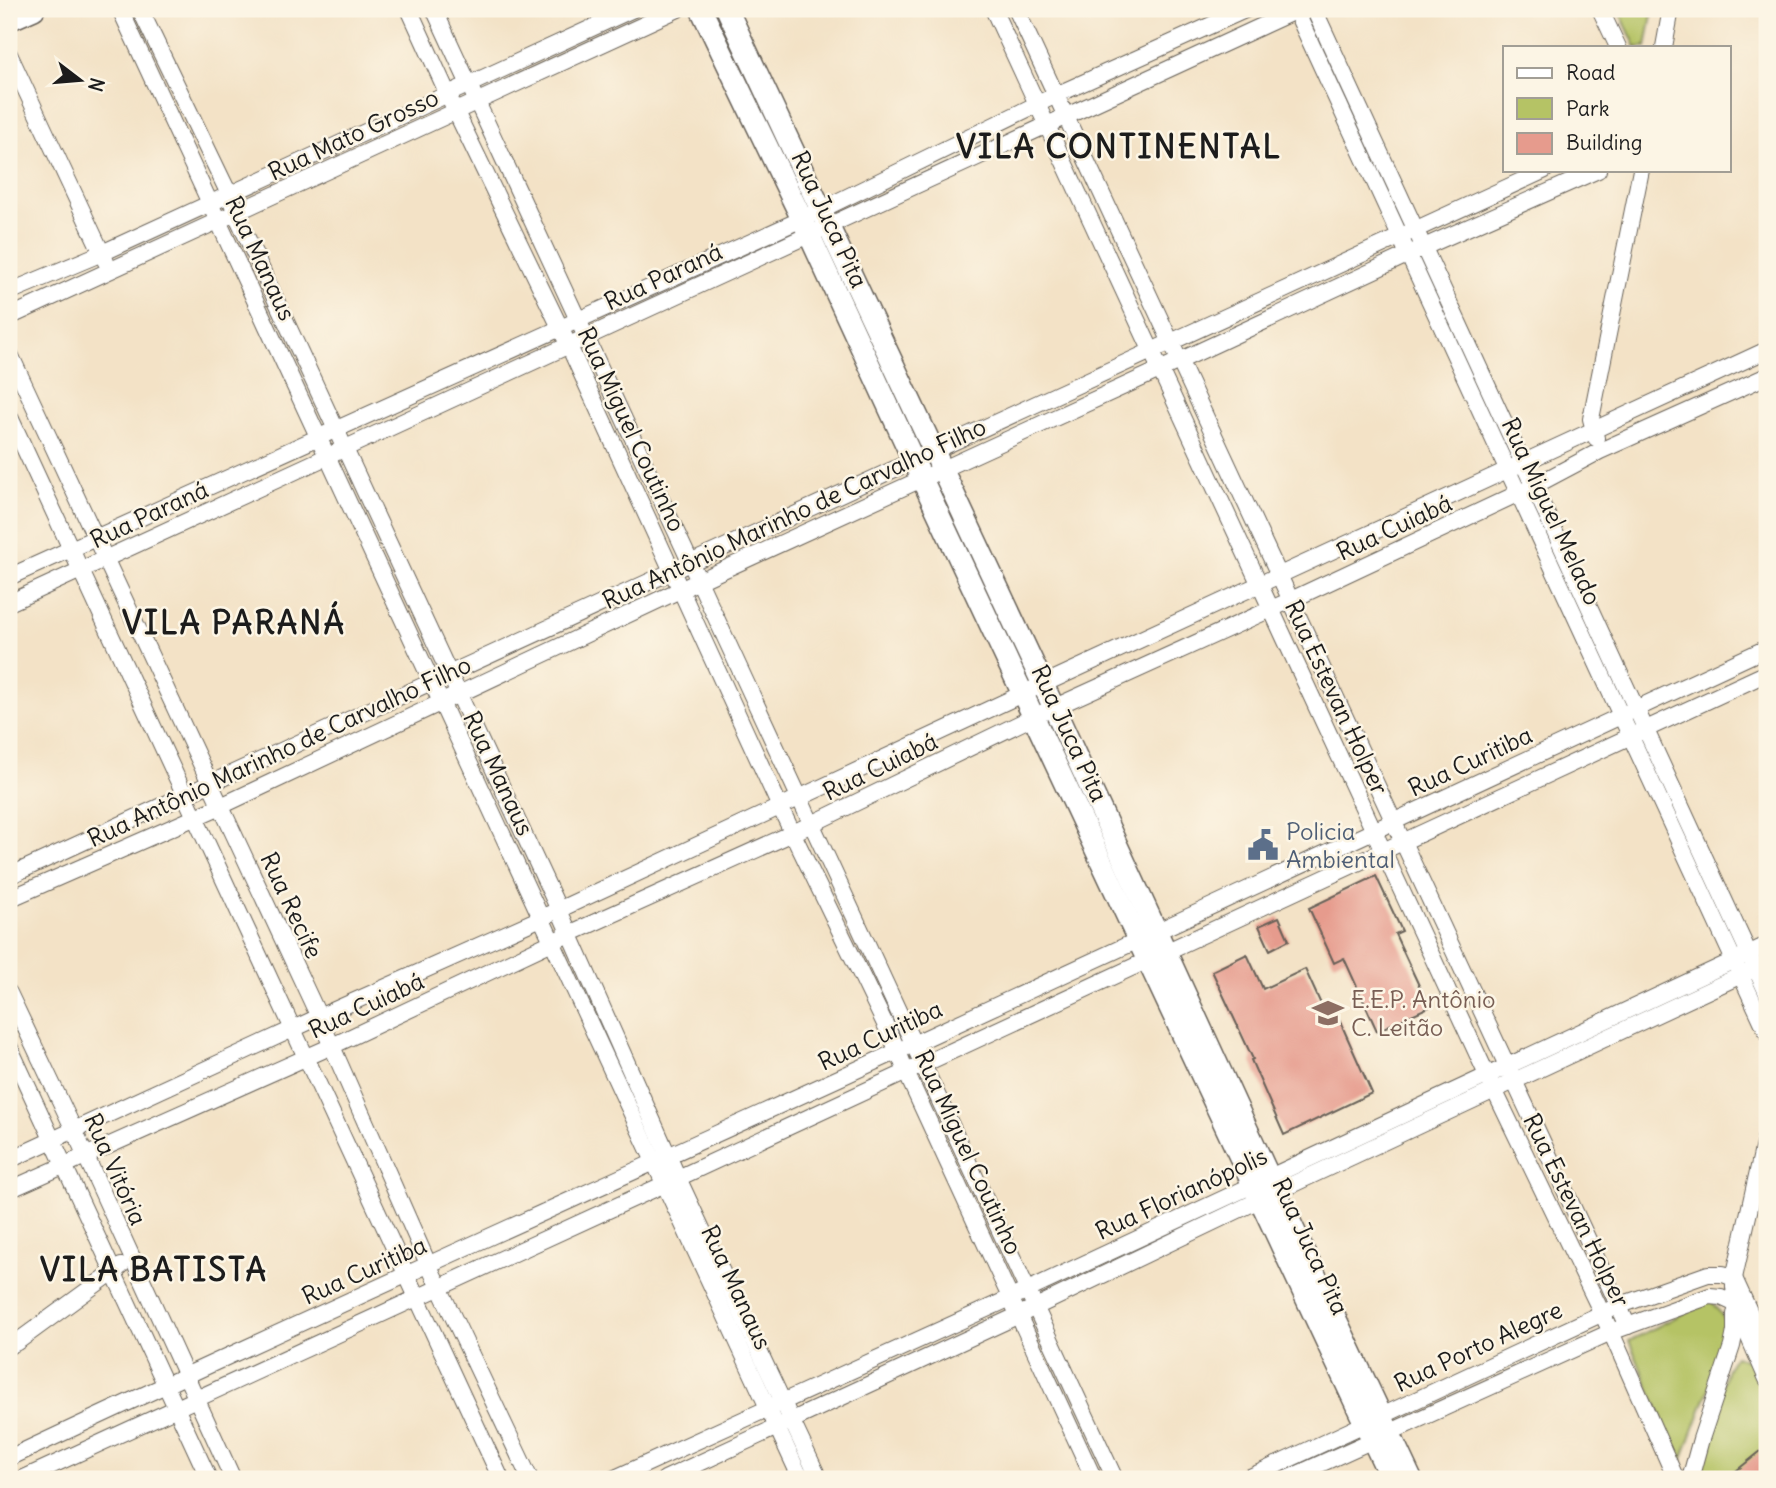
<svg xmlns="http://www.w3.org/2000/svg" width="1776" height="1488" font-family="Delius,sans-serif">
<rect width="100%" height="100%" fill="#fcf5e5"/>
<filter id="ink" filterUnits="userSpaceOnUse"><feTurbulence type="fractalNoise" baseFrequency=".0143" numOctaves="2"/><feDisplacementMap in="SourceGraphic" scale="14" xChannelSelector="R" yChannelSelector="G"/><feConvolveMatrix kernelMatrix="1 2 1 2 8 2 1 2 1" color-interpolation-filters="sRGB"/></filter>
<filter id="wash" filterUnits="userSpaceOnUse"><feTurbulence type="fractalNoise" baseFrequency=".00686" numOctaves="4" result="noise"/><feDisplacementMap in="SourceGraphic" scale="28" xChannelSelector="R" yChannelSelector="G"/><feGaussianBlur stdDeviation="1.57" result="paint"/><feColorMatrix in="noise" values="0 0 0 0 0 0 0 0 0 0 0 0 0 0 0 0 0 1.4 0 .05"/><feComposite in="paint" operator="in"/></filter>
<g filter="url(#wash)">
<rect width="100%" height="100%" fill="#f3e2c6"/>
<g fill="#b5c365" stroke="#687040" stroke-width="2">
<path d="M1618,9h35l-7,38h-10z"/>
<path d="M1711,1299l20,30 -50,134 -52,-122z"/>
<path d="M1735,1356l13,5 19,41v77h-69l29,-111z"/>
</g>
<g id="blocks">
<g fill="#e69b8d">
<path d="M1376,876l26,55 -7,3 34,73 -52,24 -33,-73 -10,5 -25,-55z"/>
<path d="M1279,917l10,23 -19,10 -11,-24z"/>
<path d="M1247,954l16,35 42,-20 25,55 9,-5 33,74 -88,42 -33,-75 2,-1 -41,-88z"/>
<path d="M1767,1446v33h-41z"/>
</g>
</g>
</g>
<g filter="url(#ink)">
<use href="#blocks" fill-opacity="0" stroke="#676158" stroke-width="2"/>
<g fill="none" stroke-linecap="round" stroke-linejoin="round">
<defs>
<g id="minor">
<path d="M120,9l681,1470"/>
<path d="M140,9l89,185 7,20 323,696 119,268 141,301"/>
<path d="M409,9l47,103 112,232 212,463 118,244 8,21 188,407"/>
<path d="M434,9l681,1470"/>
<path d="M993,9l494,1066 124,257 65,147"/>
<path d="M1016,9l612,1317"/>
<path d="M1295,9l472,1023"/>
<path d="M1314,9l453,984"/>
<path d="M1600,9l18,38"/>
<path d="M1664,47l7,-38"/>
<path d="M9,54l97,208"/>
<path d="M9,292l93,-39 531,-244"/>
<path d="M9,317l669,-308"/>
<path d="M9,352l310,665 110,249 101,213"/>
<path d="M9,415l492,1064"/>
<path d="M1596,438l-5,-19 50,-249"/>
<path d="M9,577l793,-358 254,-124 191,-86"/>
<path d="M9,603l1290,-594"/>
<path d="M9,876l1536,-706"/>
<path d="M9,899l212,-93 478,-225 480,-220 245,-114 174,-77"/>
<path d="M9,993l65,137 159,349"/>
<path d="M9,1046l200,433"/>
<path d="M9,1160l310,-143 222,-99 481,-224 745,-344"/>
<path d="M9,1190l323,-144 237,-112 224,-101 240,-116 258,-117 243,-114 66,-35 167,-75"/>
<path d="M1734,1288v-10l33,-147"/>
<path d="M9,1346l8,-4 104,-76"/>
<path d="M9,1458c299,-141 602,-275 902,-413 286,-131 570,-265 856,-397"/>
<path d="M22,1479l656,-301 1089,-505"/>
<path d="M613,1479l415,-189 739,-345"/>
<path d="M665,1479l354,-164 257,-123 491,-229"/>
<path d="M1246,1479l372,-173 90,-32h15l11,4 33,72"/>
<path d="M1287,1479l324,-147 99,-36 11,1 13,6 33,76"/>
<path d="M1690,1479l11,-40 31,-93 3,-15v-17"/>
</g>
<g id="tertiary">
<path d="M701,9l101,210 120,260 469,1000"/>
<path d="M727,9l327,699 215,469 142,302"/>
<path d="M9,20l25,-11"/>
</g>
</defs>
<use href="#minor" stroke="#676158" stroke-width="18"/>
<use href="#tertiary" stroke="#676158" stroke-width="24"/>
<use href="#minor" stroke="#fff" stroke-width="16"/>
<use href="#tertiary" stroke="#fff" stroke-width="21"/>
</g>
</g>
<defs>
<symbol id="civic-bare" viewBox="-9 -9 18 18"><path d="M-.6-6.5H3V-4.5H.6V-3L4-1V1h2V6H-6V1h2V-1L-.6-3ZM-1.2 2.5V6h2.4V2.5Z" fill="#5c6f8a" stroke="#fcf5e5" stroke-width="2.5" paint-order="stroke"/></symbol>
<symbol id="school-bare" viewBox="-9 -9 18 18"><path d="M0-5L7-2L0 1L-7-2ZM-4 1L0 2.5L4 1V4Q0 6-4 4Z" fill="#8d6e63" stroke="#fcf5e5" stroke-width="2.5" paint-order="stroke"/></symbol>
</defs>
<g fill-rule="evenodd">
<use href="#civic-bare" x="1241" y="823" width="44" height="44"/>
<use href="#school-bare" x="1306" y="991" width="44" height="44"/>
</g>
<g text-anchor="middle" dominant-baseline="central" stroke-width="5" stroke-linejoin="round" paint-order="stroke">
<g font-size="24" fill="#1c1c1c" stroke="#fcf5e5">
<text transform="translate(353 134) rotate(-25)">Rua Mato Grosso</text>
<text transform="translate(830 219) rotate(65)">Rua Juca Pita</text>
<text transform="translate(261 258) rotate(65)">Rua Manaus</text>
<text transform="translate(663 276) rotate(-25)">Rua Paraná</text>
<text transform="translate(632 429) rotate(65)">Rua Miguel Coutinho</text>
<text transform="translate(1552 511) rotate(65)">Rua Miguel Melado</text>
<text transform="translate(794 513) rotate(-25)">Rua Antônio Marinho de Carvalho Filho</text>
<text transform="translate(149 514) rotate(-25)">Rua Paraná</text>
<text transform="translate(1394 527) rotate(-25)">Rua Cuiabá</text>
<text transform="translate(1337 697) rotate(65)">Rua Estevan Holper</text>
<text transform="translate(1070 733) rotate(65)">Rua Juca Pita</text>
<text transform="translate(279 751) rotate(-25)">Rua Antônio Marinho de Carvalho Filho</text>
<text transform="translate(1470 761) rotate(-25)">Rua Curitiba</text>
<text transform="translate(880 766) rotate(-26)">Rua Cuiabá</text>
<text transform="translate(499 773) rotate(65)">Rua Manaus</text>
<text transform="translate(292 905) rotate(65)">Rua Recife</text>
<text transform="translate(366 1005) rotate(-25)">Rua Cuiabá</text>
<text transform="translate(880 1035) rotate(-25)">Rua Curitiba</text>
<text transform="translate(969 1152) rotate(65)">Rua Miguel Coutinho</text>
<text transform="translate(116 1169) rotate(66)">Rua Vitória</text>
<text transform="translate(1181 1193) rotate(-25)">Rua Florianópolis</text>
<text transform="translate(1577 1210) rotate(64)">Rua Estevan Holper</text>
<text transform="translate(1311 1246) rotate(65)">Rua Juca Pita</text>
<text transform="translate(364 1270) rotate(-24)">Rua Curitiba</text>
<text transform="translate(737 1287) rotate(65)">Rua Manaus</text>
<text transform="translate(1478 1346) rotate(-25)">Rua Porto Alegre</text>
</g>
<g font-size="24" fill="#4e5e75" stroke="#fcf5e5" text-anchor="start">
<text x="1286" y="831">Policia<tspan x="1286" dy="28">Ambiental</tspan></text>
</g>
<g font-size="24" fill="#785e54" stroke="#fcf5e5" text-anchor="start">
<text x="1351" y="999">E.E.P. Antônio<tspan x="1351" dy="28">C. Leitão</tspan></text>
</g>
<g font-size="32" font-weight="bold" letter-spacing="2" fill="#1c1c1c" stroke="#fcf5e5">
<text x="1119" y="146">VILA CONTINENTAL</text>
<text x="234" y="622">VILA PARANÁ</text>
<text x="154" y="1269">VILA BATISTA</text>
</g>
</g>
<rect width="1776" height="1488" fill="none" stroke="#fcf5e5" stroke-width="35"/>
<rect x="1503" y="46" width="228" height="126" fill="#fcf5e5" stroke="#a29e95" stroke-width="2"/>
<rect x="1517" y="68" width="35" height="10" fill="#ffffff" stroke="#a29e95" stroke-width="2"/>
<text x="1566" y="80" font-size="21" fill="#1c1c1c">Road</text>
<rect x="1517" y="98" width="35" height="21" fill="#b5c365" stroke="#a29e95" stroke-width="2"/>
<text x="1566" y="116" font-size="21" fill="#1c1c1c">Park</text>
<rect x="1517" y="133" width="35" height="21" fill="#e69b8d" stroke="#a29e95" stroke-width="2"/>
<text x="1566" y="150" font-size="21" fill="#1c1c1c">Building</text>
<g transform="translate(80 80) rotate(106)" stroke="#fcf5e5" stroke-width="5" paint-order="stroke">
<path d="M0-5L12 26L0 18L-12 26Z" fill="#1c1c1c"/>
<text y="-10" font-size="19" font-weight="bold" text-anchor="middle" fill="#1c1c1c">N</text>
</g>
</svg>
